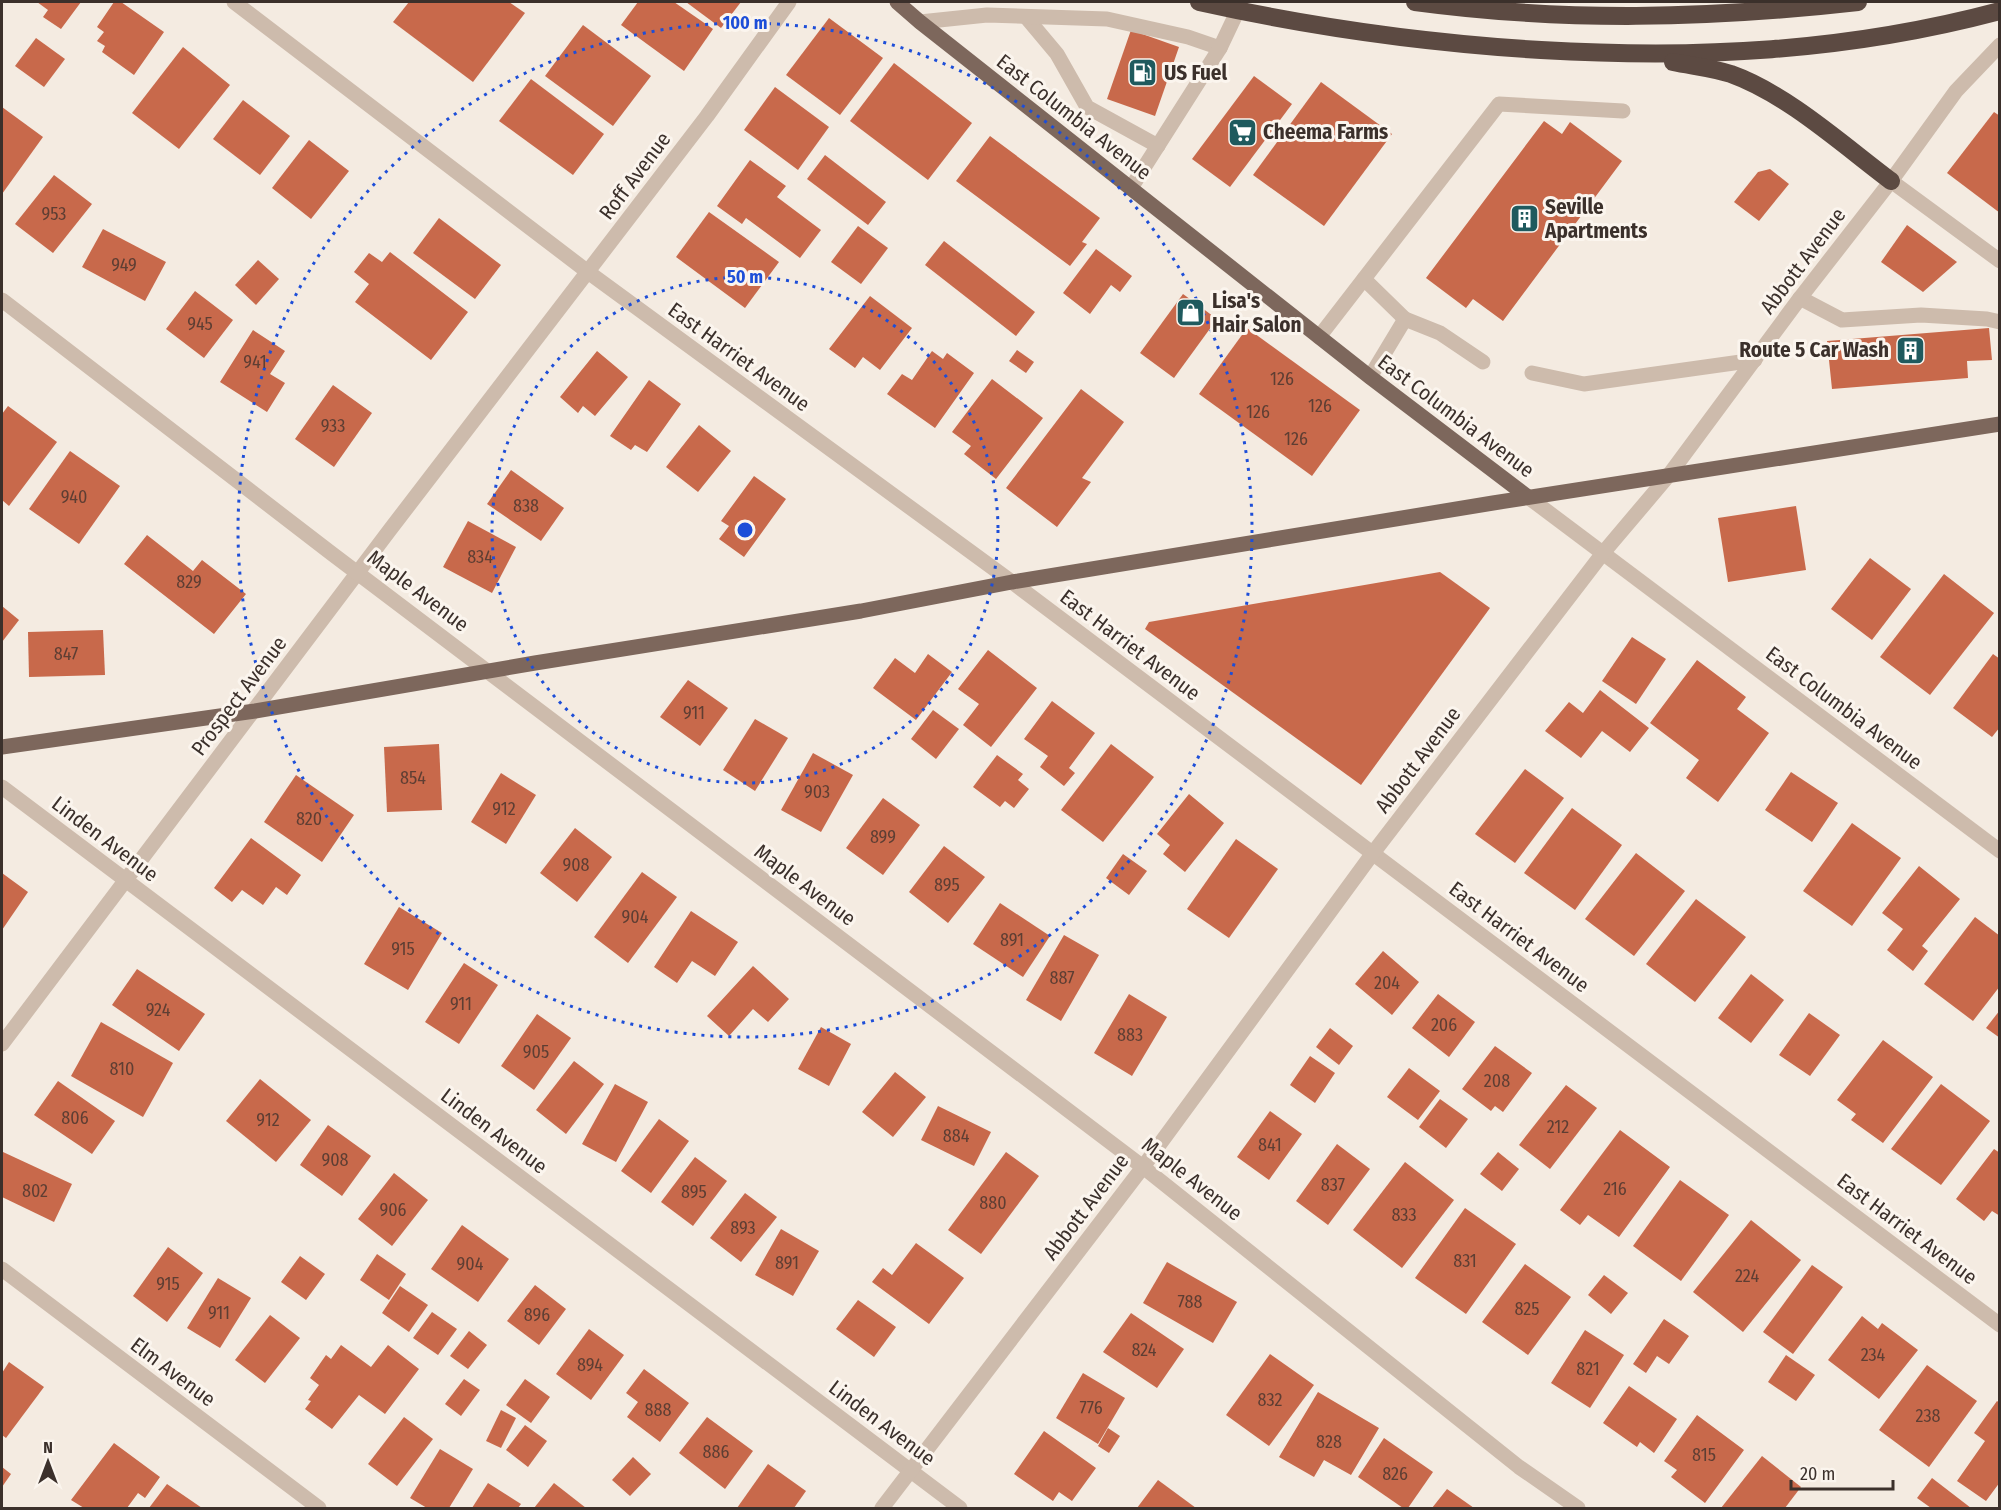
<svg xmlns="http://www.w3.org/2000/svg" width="2001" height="1510" font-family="'Fira Sans Condensed',sans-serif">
<rect width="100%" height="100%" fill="#f4ebe1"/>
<g fill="#c8694b">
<path d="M37,2h44l-20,27 -18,-12 5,-7z"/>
<path d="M114,2h7l43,30 -30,43 -32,-23 3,-6 -8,-5 7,-9 -7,-5z"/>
<path d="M409,2h100l16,11 -52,69 -80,-60z"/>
<path d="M638,2h36l39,27 -29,42 -63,-46z"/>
<path d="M686,2h55l-20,26z"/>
<path d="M829,18l54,40 -43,57 -54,-40z"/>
<path d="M583,25l68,51 -38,50 -68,-50z"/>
<path d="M1131,30l48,17 -24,69 -48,-17z"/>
<path d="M36,38l29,21 -21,28 -29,-21z"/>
<path d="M183,47l47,38 -51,64 -47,-36z"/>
<path d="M894,63l78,60 -44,57 -78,-59z"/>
<path d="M1254,76l38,28 -62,83 -38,-28z"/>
<path d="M531,79l73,55 -31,41 -74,-54z"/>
<path d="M1321,82l71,52 -68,92 -71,-51z"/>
<path d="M775,87l54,40 -31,43 -54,-40z"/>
<path d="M243,100l47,36 -30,39 -47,-36z"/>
<path d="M2,107l41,30 -41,57z"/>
<path d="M1994,112l6,4v97l-53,-40z"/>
<path d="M1544,121l18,13 8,-12 52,39 -119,160 -30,-22 -7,9 -40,-30z"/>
<path d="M990,136l110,82 -18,24 5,2 -17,22 -114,-85z"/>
<path d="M309,140l40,31 -38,48 -39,-31z"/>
<path d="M825,155l61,47 -18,23 -61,-46z"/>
<path d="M750,160l36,26 -9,11 44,33 -21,28 -54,-40 -4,6 -25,-18z"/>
<path d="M1770,169l19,15 -30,37 -25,-19 24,-30z"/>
<path d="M54,175l38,29 -39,49 -38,-29z"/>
<path d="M709,212l70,50 -34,46 -69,-51z"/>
<path d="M439,218l62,47 -26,34 -62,-46z"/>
<path d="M1907,225l50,37 -34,30 -42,-30z"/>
<path d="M858,226l30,22 -27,36 -30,-22z"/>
<path d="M103,229l63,33 -21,39 -63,-34z"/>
<path d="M944,241l91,71 -19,24 -91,-71z"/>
<path d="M1096,249l36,27 -12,16 -9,-7 -21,29 -27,-21z"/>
<path d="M390,252l78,60 -37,48 -76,-58 14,-18 -15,-12 15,-19 13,9z"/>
<path d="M258,260l21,19 -23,26 -21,-20z"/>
<path d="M195,291l38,29 -29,38 -38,-29z"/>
<path d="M1183,294l34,25 -43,59 -34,-25z"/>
<path d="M870,296l42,32 -32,42 -17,-13 -8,11 -26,-19z"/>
<path d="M1247,328l113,82 -48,66 -113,-82z"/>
<path d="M1989,328l3,32 -25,1 1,17 -136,11 -5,-48z"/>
<path d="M253,330l32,21 -15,23 15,9 -18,29 -47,-30z"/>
<path d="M1017,350l17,12 -8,11 -17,-12z"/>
<path d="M597,351l31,26 -33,39 -12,-10 -5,7 -18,-16z"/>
<path d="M932,351l11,8 4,-6 27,20 -39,55 -48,-34 15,-20 10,6z"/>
<path d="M992,379l51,39 -47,61 -32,-25 7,-8 -19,-14z"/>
<path d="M649,380l32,24 -34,48 -12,-7 -4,5 -21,-14z"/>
<path d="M333,385l39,28 -38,54 -39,-28z"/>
<path d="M1081,389l43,33 -42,56 9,4 -34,45 -51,-39z"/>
<path d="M8,406l49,36 -48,64 -7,-6v-86z"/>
<path d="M699,425l32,26 -33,41 -32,-25z"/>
<path d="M70,451l50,35 -41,58 -50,-35z"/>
<path d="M511,470l53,38 -23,33 -54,-37z"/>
<path d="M754,476l32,23 -42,58 -25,-18 10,-13 -8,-5z"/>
<path d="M1796,506l10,64 -78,12 -10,-64z"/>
<path d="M468,521l48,26 -24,46 -49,-26z"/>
<path d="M147,535l46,36 9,-11 44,34 -32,40 -90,-70z"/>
<path d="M1870,558l41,31 -39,51 -41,-31z"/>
<path d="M1440,572l50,36 -129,177 -216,-156 4,-7z"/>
<path d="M1944,574l50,39 -64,82 -50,-38z"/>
<path d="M2,606l17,14 -17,22z"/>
<path d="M103,630l2,45 -76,2 -1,-45z"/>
<path d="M1632,637l34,22 -30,45 -34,-23z"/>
<path d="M988,650l49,38 -46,59 -28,-22 16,-21 -21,-15z"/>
<path d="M928,654l24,18 -36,48 -43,-32 22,-30 20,15z"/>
<path d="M1993,654l7,5v68l-8,10 -39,-29z"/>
<path d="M1697,660l49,37 -9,12 32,24 -51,69 -32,-24 13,-18 -49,-37z"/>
<path d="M688,680l40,28 -28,38 -40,-29z"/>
<path d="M1600,690l49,38 -19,24 -28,-21 -21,27 -36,-27 24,-29 14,11z"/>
<path d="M1052,701l43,32 -26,35 6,5 -11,13 -24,-19 8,-11 -24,-17z"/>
<path d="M933,710l26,19 -23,30 -25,-20z"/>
<path d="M755,719l33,19 -33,53 -32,-21z"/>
<path d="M439,744l3,66 -55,2 -3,-65z"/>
<path d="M1111,744l43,33 -51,65 -42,-32z"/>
<path d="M813,753l40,22 -32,57 -40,-22z"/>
<path d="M997,755l26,19 -5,6 11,9 -15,19 -9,-7 -5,6 -27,-20z"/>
<path d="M1525,769l39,29 -49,65 -40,-29z"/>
<path d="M1791,772l47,31 -26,39 -47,-32z"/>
<path d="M501,773l35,22 -30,49 -35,-22z"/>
<path d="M296,775l58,40 -32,47 -58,-40z"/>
<path d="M1189,794l35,29 -39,49 -22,-18 7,-9 -13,-11z"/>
<path d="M883,798l37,27 -37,50 -37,-27z"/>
<path d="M1572,808l50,37 -47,65 -51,-37z"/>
<path d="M1852,823l49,35 -49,68 -49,-35z"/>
<path d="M575,828l37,29 -35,45 -37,-29z"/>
<path d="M251,838l50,37 -14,20 -11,-8 -13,18 -21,-15 -10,12 -18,-14z"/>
<path d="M1236,839l42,30 -49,69 -42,-29z"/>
<path d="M944,846l41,31 -37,46 -39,-31z"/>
<path d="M1636,853l49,38 -51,65 -49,-37z"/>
<path d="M1123,854l24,17 -18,24 -23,-17z"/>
<path d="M1919,866l41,33 -38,47 6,5 -15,20 -26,-21 16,-21 -21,-16z"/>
<path d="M642,872l35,25 -49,66 -34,-26z"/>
<path d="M2,873l26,19 -26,38z"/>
<path d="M1696,899l50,38 -51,65 -49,-38z"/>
<path d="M1000,903l50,33 -27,41 -50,-33z"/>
<path d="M399,907l43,26 -34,57 -44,-26z"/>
<path d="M691,911l47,31 -23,34 -23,-15 -15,22 -23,-16z"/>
<path d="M1975,917l25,19v50l-27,35 -49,-37z"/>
<path d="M1064,935l35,20 -38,66 -35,-21z"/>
<path d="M1383,951l36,31 -27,33 -37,-31z"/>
<path d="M464,963l34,22 -39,59 -34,-22z"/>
<path d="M753,966l36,33 -21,23 -15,-13 -24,27 -22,-20z"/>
<path d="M137,969l68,45 -26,37 -67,-46z"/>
<path d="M1751,974l33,26 -33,43 -33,-25z"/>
<path d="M1129,994l38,23 -35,59 -38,-23z"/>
<path d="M1438,994l37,28 -26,35 -37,-29z"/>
<path d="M2000,1010v28l-14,-10z"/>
<path d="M1809,1013l31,22 -30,41 -31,-21z"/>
<path d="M537,1014l34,24 -37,52 -33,-24z"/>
<path d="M101,1022l72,41 -30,54 -72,-41z"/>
<path d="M821,1027l30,17 -22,42 -31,-17z"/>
<path d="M1330,1028l23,18 -14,19 -23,-18z"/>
<path d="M1883,1040l50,37 -50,66 -32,-23 5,-6 -19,-14z"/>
<path d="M1495,1046l37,27 -29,39 -8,-6 -4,5 -29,-22z"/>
<path d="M1310,1056l25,17 -20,30 -25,-18z"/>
<path d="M574,1061l30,23 -38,50 -30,-24z"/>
<path d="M1409,1068l31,23 -22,29 -31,-23z"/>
<path d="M895,1072l31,25 -33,40 -31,-25z"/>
<path d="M260,1079l51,41 -35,42 -50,-41z"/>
<path d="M58,1081l57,40 -23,33 -58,-39z"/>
<path d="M615,1084l33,18 -32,60 -34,-18z"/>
<path d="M1941,1084l49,37 -49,64 -50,-36z"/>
<path d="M1566,1085l31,23 -47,61 -31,-24z"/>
<path d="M1440,1099l28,20 -22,29 -27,-21z"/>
<path d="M938,1106l53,26 -17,34 -53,-26z"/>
<path d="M1270,1111l32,23 -33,46 -32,-23z"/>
<path d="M659,1119l30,22 -38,52 -30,-22z"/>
<path d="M328,1125l43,31 -29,40 -42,-31z"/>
<path d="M1620,1130l50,37 -51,70 -31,-22 -8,10 -20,-15z"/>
<path d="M1337,1144l33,25 -42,56 -32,-24z"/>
<path d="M1994,1149l6,4v63l-8,-5 -8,10 -28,-22z"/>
<path d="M3,1152l69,32 -18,38 -52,-25z"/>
<path d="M1006,1152l33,24 -58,78 -33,-24z"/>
<path d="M1498,1152l21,17 -17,22 -22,-17z"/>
<path d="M695,1157l32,24 -34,45 -32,-24z"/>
<path d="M1405,1162l49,38 -52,68 -49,-38z"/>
<path d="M394,1173l34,27 -36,46 -34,-27z"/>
<path d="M1680,1180l49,35 -48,66 -48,-35z"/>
<path d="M745,1193l32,24 -36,45 -31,-24z"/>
<path d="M1465,1208l51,36 -50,70 -51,-36z"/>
<path d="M1751,1220l50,40 -58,72 -50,-40z"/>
<path d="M462,1225l47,34 -31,43 -47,-33z"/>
<path d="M781,1229l38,22 -26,45 -38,-21z"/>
<path d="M916,1243l48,35 -35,46 -57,-42 11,-14 9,7z"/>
<path d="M168,1247l35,26 -36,49 -34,-26z"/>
<path d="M377,1254l29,20 -17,26 -29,-20z"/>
<path d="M300,1256l25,18 -19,26 -25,-18z"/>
<path d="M1167,1262l70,40 -24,41 -70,-40z"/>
<path d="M1525,1264l46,33 -43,58 -46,-33z"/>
<path d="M1812,1265l31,22 -50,67 -30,-22z"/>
<path d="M1604,1275l24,18 -17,21 -23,-19z"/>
<path d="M218,1278l33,20 -31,50 -33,-20z"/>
<path d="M535,1285l31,24 -27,36 -32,-24z"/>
<path d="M400,1286l28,19 -19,27 -27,-19z"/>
<path d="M858,1300l38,27 -22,30 -38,-28z"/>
<path d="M432,1312l25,17 -19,26 -25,-17z"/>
<path d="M1131,1313l53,36 -27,39 -54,-36z"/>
<path d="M270,1315l30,23 -35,45 -30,-23z"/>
<path d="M1862,1316l16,13 4,-6 36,27 -39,49 -51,-39z"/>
<path d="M1664,1319l25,17 -20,28 -12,-8 -11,17 -13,-9z"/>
<path d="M589,1329l35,26 -33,45 -35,-26z"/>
<path d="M1585,1330l39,25 -34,53 -39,-25z"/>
<path d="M469,1331l18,14 -19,24 -18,-13z"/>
<path d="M341,1345l30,22 17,-22 31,24 -34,45 -26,-19 -27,34 -27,-20 6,-8 -3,-1 11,-15 -9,-7 16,-23 5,4z"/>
<path d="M1270,1354l44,31 -45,61 -43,-31z"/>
<path d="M1786,1355l29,20 -19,26 -28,-19z"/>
<path d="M9,1362l35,25 -38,51 -4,-3v-62z"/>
<path d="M1927,1365l50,36 -48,66 -50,-37z"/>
<path d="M644,1369l45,34 -29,39 -33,-25 11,-15 -12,-9z"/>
<path d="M1083,1373l42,25 -27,46 -42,-26z"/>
<path d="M464,1379l16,11 -19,26 -16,-12z"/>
<path d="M525,1379l25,18 -19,26 -25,-18z"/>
<path d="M1629,1386l48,33 -23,34 -14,-11 -3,5 -34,-24z"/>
<path d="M1318,1392l61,36 -28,47 -27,-15 -10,17 -35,-20z"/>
<path d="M1997,1401l3,2v79l-14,19 -29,-20 28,-40 -11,-8z"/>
<path d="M501,1410l15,8 -15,30 -15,-7z"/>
<path d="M1697,1415l47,35 -39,53 -34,-26 6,-7 -13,-9z"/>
<path d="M404,1417l29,22 -36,47 -29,-22z"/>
<path d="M707,1417l46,34 -28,38 -46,-36z"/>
<path d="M525,1425l22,16 -19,26 -22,-17z"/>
<path d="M1108,1428l12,8 -11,17 -11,-7z"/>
<path d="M1044,1431l52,37 -24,33 -13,-9 -6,9 -39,-27z"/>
<path d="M1384,1438l49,34 -25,36h-5l-45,-31z"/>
<path d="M114,1443l46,34 -15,21 -7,-5 -11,15h-43l-13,-8z"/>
<path d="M440,1449l33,20 -24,39h-22l-17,-10z"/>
<path d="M1762,1456l39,31 -16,21h-64z"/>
<path d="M633,1457l18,17 -21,22 -18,-16z"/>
<path d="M768,1464l38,27 -12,17h-57z"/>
<path d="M2,1467l9,7 -9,13z"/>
<path d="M1932,1478l39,30h-40l-14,-10z"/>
<path d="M1158,1480l38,28h-59z"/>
<path d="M488,1483l33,21 -3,4h-46z"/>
<path d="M554,1483l32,25h-52z"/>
<path d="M167,1484l35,24h-53z"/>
<path d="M1447,1489l27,19h-42z"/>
</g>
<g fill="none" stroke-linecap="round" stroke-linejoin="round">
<g stroke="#cdbbac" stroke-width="15">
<path d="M1026,17l31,37 30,53 71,39"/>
<path d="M920,22l67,-7 120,4 81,18 32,11"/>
<path d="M1891,181l109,80"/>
<path d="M1131,188l89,-140 18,-38"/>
<path d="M1364,279l41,40 35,14 43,29"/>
<path d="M1800,298l42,22 79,-5 66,4 13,3"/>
<path d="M1319,337l180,-233 124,7"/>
<path d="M1532,373l52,11 171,-24"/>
<path d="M1370,377l35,-58"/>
</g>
<g stroke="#cdbbac" stroke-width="15">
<path d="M234,2l354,270 424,310 988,743"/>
<path d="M1528,497l472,354"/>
<path d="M2,787l958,721"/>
<path d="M2,1044l387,-513 318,-415 82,-114"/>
<path d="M2,1269l317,239"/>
<path d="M882,1508l261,-341 230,-314 230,-300 66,-78 131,-177 91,-117 65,-90 44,-46"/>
</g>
<path stroke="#cdbbac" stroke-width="15" d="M2,300l329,253 812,614 376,300 59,41"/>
<g stroke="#7d675c" stroke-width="15">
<path d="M897,2l23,20 450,355 158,120"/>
<path d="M2,747l253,-36 280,-48 326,-52 151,-29 481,-79 507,-79"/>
</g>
<g stroke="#5c4a42" stroke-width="18">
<path d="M1199,2c112,25 227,41 342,48 157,9 305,2 459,-39"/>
<path d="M1415,2c149,20 293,17 443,0"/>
<path d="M1673,62c19,4 39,6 58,12 56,20 112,71 160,107"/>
</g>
</g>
<g fill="none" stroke="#1d4ed8" stroke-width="3" stroke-dasharray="3 6">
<circle cx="745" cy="530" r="253"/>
<circle cx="745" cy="530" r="507"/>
</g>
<defs>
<symbol id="fuel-square" viewBox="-11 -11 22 22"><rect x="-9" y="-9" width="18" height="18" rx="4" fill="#1f5a5e" stroke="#fbf5ee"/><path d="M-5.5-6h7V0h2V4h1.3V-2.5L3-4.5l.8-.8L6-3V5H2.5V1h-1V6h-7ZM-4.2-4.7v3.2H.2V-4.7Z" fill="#fff"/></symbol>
<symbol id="supermarket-square" viewBox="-11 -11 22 22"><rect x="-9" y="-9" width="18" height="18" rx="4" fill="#1f5a5e" stroke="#fbf5ee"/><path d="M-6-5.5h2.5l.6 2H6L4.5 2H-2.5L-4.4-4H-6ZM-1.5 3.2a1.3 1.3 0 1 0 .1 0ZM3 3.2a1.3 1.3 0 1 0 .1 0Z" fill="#fff"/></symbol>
<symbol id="building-square" viewBox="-11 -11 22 22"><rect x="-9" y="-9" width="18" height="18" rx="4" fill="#1f5a5e" stroke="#fbf5ee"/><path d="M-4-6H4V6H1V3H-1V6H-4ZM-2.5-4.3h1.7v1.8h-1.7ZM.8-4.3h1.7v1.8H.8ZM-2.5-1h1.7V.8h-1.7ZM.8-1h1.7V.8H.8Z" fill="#fff"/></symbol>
<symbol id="shop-square" viewBox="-11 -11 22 22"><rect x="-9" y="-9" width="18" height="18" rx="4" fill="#1f5a5e" stroke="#fbf5ee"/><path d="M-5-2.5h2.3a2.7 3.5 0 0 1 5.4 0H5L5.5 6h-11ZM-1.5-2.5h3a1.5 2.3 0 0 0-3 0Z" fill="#fff"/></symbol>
</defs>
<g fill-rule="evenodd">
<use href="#fuel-square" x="1126" y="56" width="33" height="33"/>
<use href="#supermarket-square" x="1226" y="116" width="33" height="33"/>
<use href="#building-square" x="1508" y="202" width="33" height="33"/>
<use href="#shop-square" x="1174" y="296" width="33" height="33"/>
<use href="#building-square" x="1894" y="334" width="33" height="33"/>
</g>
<g text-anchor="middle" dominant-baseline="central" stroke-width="6" stroke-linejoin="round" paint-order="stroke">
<g font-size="18" fill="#5e3e33">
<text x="54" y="214">953</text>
<text x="124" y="265">949</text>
<text x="200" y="324">945</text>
<text x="255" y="362">941</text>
<text x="1282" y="379">126</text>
<text x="1320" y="406">126</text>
<text x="1258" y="412">126</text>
<text x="333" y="426">933</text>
<text x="1296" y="439">126</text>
<text x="74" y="497">940</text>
<text x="526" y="506">838</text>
<text x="480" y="557">834</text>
<text x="189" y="582">829</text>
<text x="66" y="654">847</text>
<text x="694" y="713">911</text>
<text x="413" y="778">854</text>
<text x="817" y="792">903</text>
<text x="504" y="809">912</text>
<text x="309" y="819">820</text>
<text x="883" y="837">899</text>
<text x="576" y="865">908</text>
<text x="947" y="885">895</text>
<text x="635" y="917">904</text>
<text x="1012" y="940">891</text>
<text x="403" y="949">915</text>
<text x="1062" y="978">887</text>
<text x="1387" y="983">204</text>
<text x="461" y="1004">911</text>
<text x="158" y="1010">924</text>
<text x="1444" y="1025">206</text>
<text x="1130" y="1035">883</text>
<text x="536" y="1052">905</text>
<text x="122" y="1069">810</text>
<text x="1497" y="1081">208</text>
<text x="75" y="1118">806</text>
<text x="268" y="1120">912</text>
<text x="1558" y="1127">212</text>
<text x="956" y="1136">884</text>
<text x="1270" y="1145">841</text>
<text x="335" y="1160">908</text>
<text x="1333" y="1185">837</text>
<text x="1615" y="1189">216</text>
<text x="35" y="1191">802</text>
<text x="694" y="1192">895</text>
<text x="993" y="1203">880</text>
<text x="393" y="1210">906</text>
<text x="1404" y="1215">833</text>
<text x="743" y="1228">893</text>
<text x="1465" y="1261">831</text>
<text x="787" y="1263">891</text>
<text x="470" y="1264">904</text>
<text x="1747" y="1276">224</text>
<text x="168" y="1284">915</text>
<text x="1190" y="1302">788</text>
<text x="1527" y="1309">825</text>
<text x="219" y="1313">911</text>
<text x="537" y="1315">896</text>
<text x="1144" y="1350">824</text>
<text x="1873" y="1355">234</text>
<text x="590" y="1365">894</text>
<text x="1588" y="1369">821</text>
<text x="1270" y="1400">832</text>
<text x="1091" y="1408">776</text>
<text x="658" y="1410">888</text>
<text x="1928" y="1416">238</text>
<text x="1329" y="1442">828</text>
<text x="716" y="1452">886</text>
<text x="1704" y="1455">815</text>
<text x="1395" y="1474">826</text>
</g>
<g font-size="21" font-weight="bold" fill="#3b302b" stroke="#fbf5ee" text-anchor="start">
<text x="1164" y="73">US Fuel</text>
<text x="1263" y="132">Cheema Farms</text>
<text x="1545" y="207">Seville<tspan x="1545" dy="24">Apartments</tspan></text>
<text x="1212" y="301">Lisa's<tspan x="1212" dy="24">Hair Salon</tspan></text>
<text x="1889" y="350" text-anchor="end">Route 5 Car Wash</text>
</g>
<g font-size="21" fill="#3b302b" stroke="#fbf5ee">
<text transform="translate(1074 117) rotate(38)">East Columbia Avenue</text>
<text transform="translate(635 176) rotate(-53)">Roff Avenue</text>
<text transform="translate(1803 261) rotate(-53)">Abbott Avenue</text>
<text transform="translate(739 357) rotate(36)">East Harriet Avenue</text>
<text transform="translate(1456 416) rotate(37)">East Columbia Avenue</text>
<text transform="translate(418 591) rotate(37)">Maple Avenue</text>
<text transform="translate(1130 645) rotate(37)">East Harriet Avenue</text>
<text transform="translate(239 696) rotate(-53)">Prospect Avenue</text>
<text transform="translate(1844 708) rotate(37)">East Columbia Avenue</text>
<text transform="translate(1418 760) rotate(-53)">Abbott Avenue</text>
<text transform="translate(105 839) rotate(37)">Linden Avenue</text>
<text transform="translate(805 885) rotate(37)">Maple Avenue</text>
<text transform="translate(1519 937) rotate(37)">East Harriet Avenue</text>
<text transform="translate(494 1131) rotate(37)">Linden Avenue</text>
<text transform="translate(1192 1179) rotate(38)">Maple Avenue</text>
<text transform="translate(1086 1207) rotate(-53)">Abbott Avenue</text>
<text transform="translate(1907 1229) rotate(37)">East Harriet Avenue</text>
<text transform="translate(173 1372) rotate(37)">Elm Avenue</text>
<text transform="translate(882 1423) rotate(37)">Linden Avenue</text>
</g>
</g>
<circle cx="745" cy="530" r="9" fill="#1d4ed8" stroke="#fbf5ee" stroke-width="3"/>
<g font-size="18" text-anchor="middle" font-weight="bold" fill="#1d4ed8" stroke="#fbf5ee" stroke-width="6" stroke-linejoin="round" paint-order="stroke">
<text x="745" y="29">100 m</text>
<text x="745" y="283">50 m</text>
</g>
<rect width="2001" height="1510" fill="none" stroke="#3b302b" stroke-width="6"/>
<g transform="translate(48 1462)" stroke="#fbf5ee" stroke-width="4.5" paint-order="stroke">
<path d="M0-4.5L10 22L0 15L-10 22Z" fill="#3b302b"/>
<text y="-9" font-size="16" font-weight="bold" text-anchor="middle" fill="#3b302b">N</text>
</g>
<path d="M1791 1480v9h102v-9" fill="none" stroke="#3b302b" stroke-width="3"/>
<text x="1800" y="1480" font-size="18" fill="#3b302b" stroke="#fbf5ee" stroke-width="4.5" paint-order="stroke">20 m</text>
</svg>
